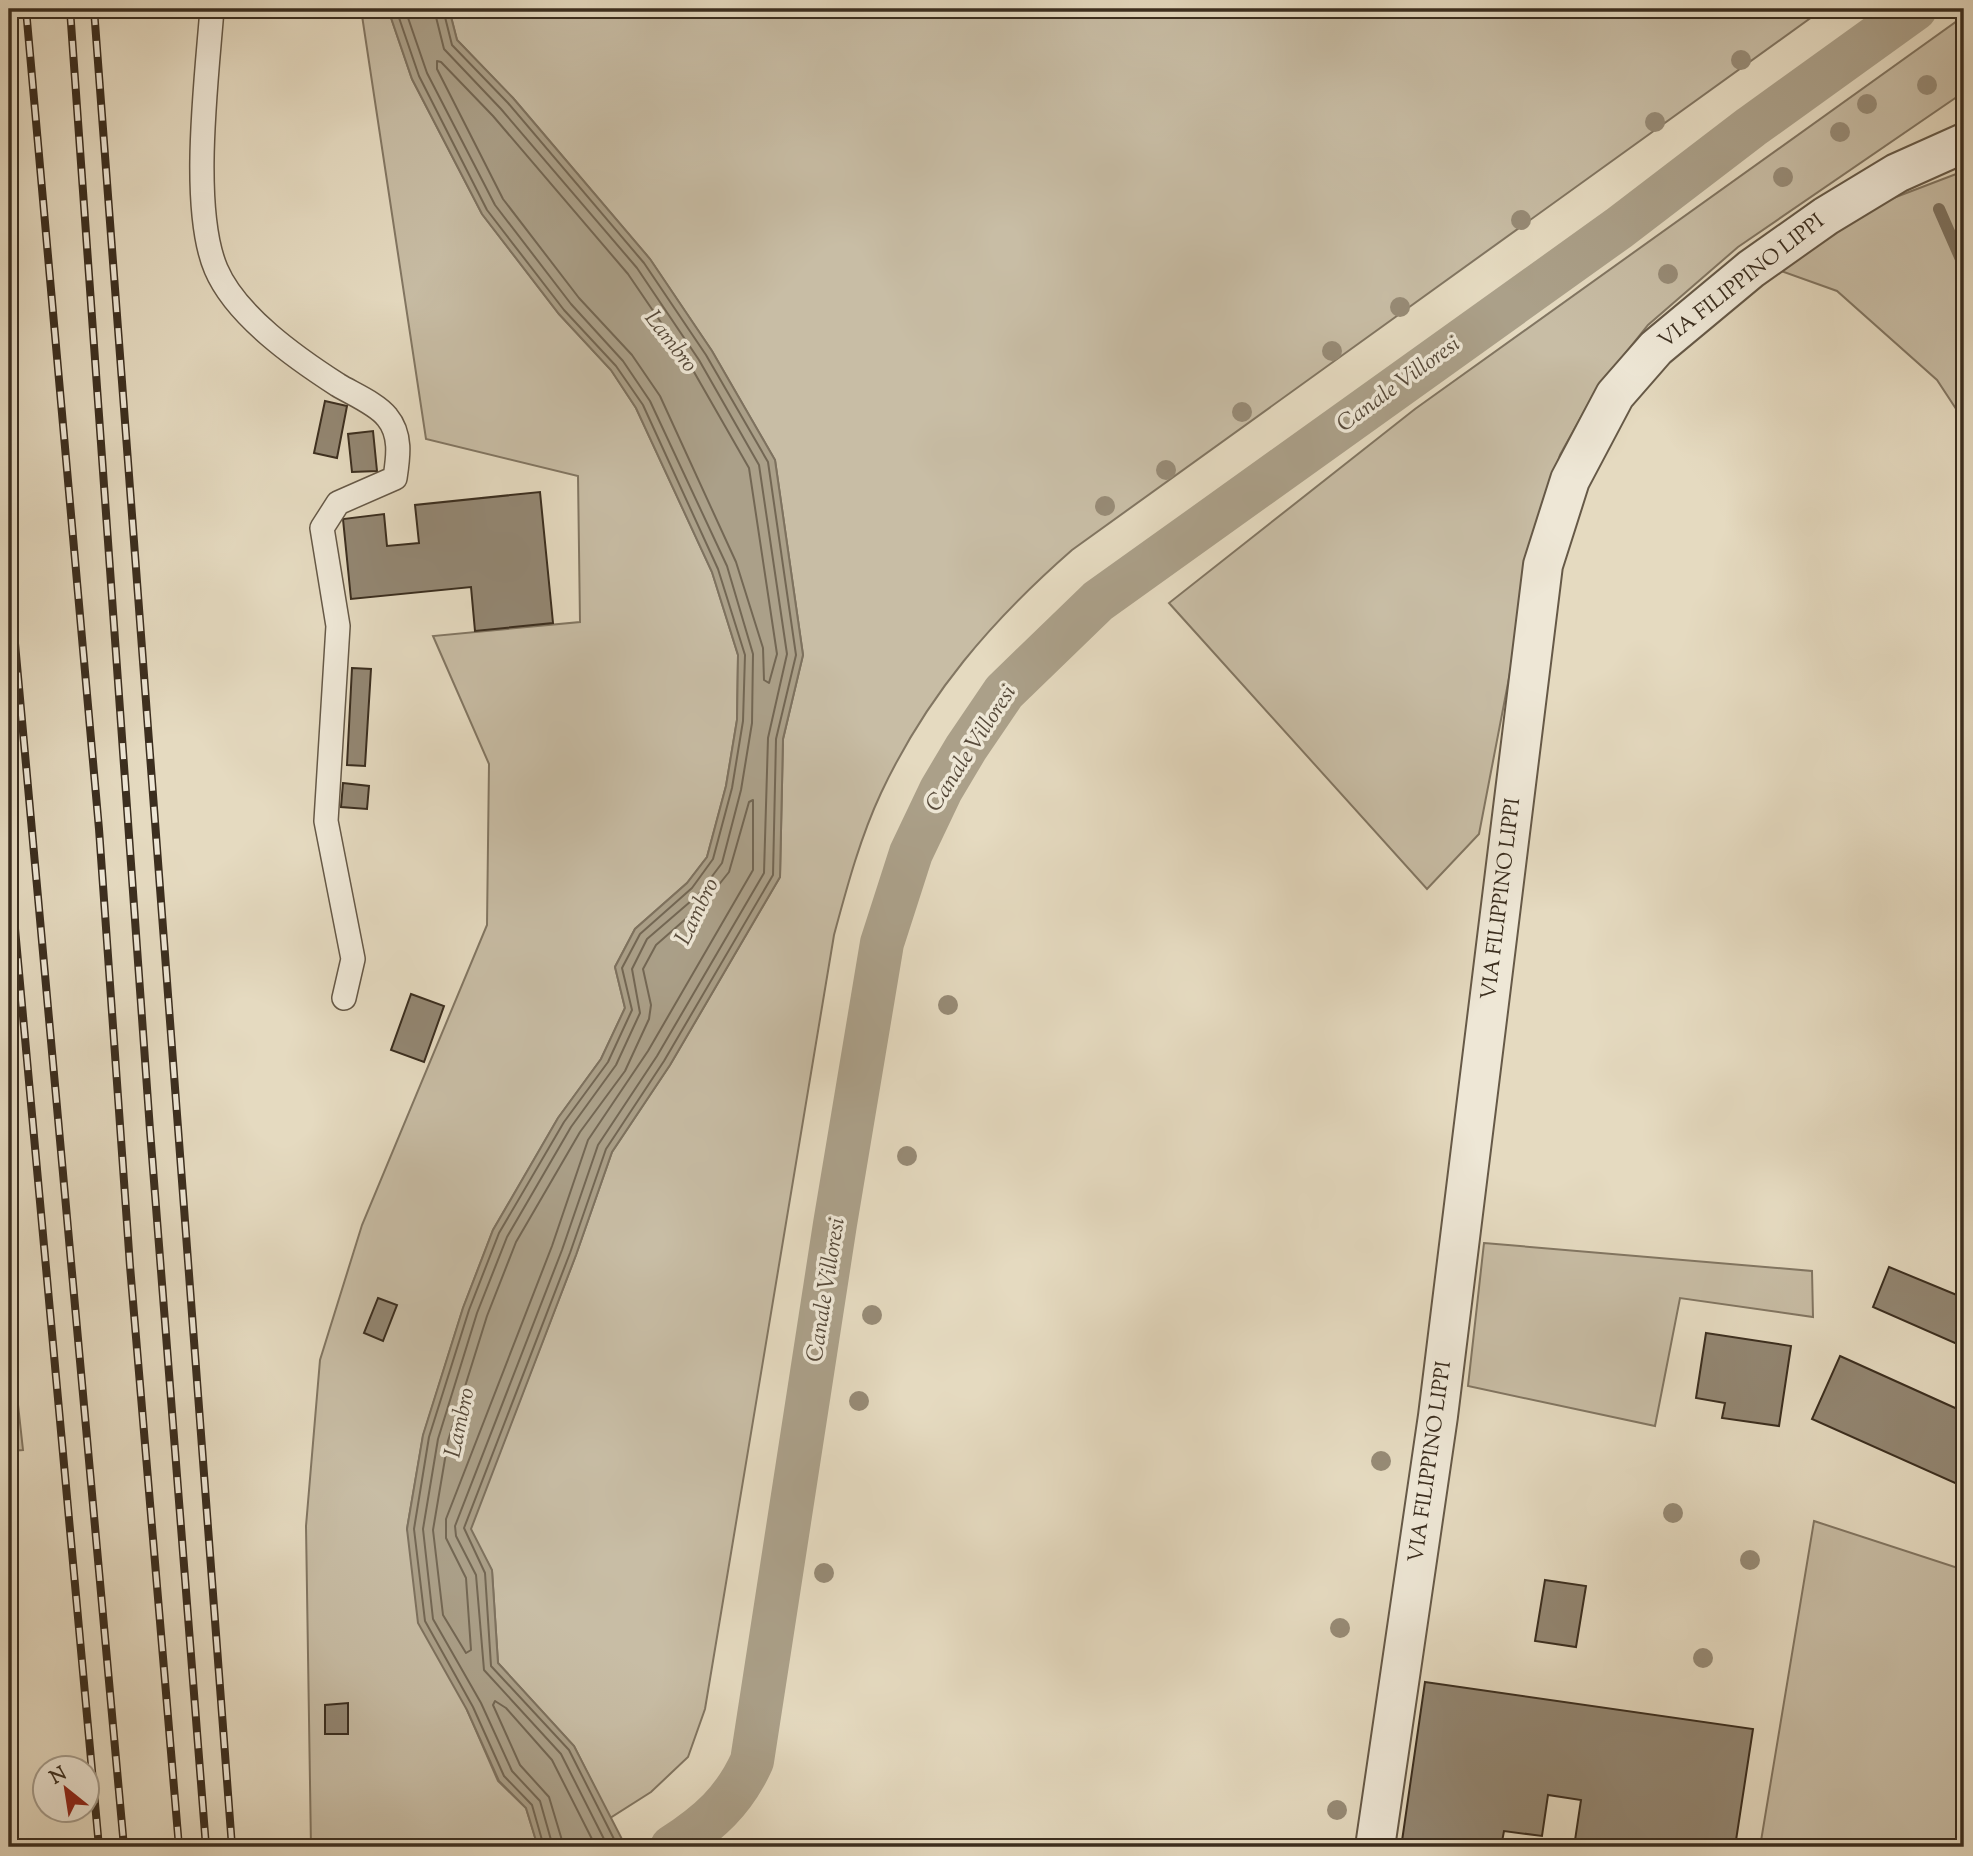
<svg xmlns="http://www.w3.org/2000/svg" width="1973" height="1856" font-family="'Sorts Mill Goudy',serif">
<rect width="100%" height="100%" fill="#e5dac0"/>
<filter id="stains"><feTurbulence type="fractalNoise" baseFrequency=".00286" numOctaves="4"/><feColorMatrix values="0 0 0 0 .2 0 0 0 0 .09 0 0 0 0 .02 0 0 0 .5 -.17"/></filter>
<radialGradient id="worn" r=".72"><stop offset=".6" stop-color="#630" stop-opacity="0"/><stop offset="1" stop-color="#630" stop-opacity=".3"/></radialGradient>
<g fill="#c8bda5" stroke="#827662" stroke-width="2">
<path d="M361,9h27l24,70 70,135 77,100 52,56 25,38 76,164 26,83 -1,65 -11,66 -19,71 -20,26 -52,46 -20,38 10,41 -24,51 -43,59 -65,112 -30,78 -40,128 -16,93 60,181 31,71 28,27 12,39h-227l-5,-321 14,-166 42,-135 125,-300 2,-161 -56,-128 147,-14 -2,-146 -152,-37z"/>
<path d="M449,9h1374l-751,541c-80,70 -145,145 -191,243 -21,45 -34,94 -47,142l-129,774 -17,48 -37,35 -41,26 -36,-72 -76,-83 -6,-92 -22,-42 106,-274 36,-103 58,-87 110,-188 3,-138 20,-84 -28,-195 -63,-109 -62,-92 -137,-161 -56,-58z"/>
<path d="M1964,16v76l-226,155 -90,78 -52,65 -36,65 -22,72 -59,307 -52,55 -258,-286 246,-194z"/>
<path d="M1964,171v250l-27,-41 -100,-89 -56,-20 94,-66z"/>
<path d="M1484,1243l328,28 1,46 -133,-19 -25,128 -187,-40z"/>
<path d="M9,1323l14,127 -14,1z"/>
<path d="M1814,1521l150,49v277h-204z"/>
</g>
<path fill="#aba089" stroke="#7e725f" stroke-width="2" d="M388,9h61l8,31 56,58 137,161 62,92 63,109 28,195 -20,84 -3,138 -110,188 -58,87 -36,103 -105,274 21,41 6,93 76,83 52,101h-88l-12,-39 -27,-27 -32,-71 -49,-87 -11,-94 16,-94 40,-127 30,-78 65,-112 43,-59 24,-51 -10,-41 20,-38 52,-46 20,-26 19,-71 11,-66 1,-65 -26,-83 -76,-164 -25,-38 -52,-56 -77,-100 -70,-135z"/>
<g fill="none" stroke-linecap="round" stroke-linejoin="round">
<g stroke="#736754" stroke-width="2">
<path d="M396,9l23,67 68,134 77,100 52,56 27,39 75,164 27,86 -2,66 -11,67 -19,71 -21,29 -52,46 -18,34 10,42 -24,52 -44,60 -65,111 -30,77 -40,127 -15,92 11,92 48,86 31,69 28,29 12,42"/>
<path d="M405,9l22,64 68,132 76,99 52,57 27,40 77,165 26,88 -1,69 -11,67 -19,73 -24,32 -51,44 -15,30 8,44 -24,52 -45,62 -64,110 -30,76 -39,126 -15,90 10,90 48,84 31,68 28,30 13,46"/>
<path d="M434,9l10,40 57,60 136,159 62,92 60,105 28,189 -19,84 -4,135 -107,183 -59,89 -36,105 -107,276 1,10 20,39 8,95 77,84 47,93"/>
<path d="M443,9l9,36 56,58 136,160 62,92 62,107 28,193 -20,84 -3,136 -109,186 -58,88 -36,104 -106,275 21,45 6,93 78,84 49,97"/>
<path d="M437,61l4,1 52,54 135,158 62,91 59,103 28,186 -8,29 -5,-3 -1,-32 -27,-86 -76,-166 -28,-41 -53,-57 -76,-99 -66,-130z"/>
<path d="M753,800v70l-105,181 -60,89 -36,106 -106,273v19l20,40 5,72 -5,3 -23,-38 -10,-85 15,-89 39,-125 29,-74 64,-110 45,-61 24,-52 2,-14 -8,-36 13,-24 49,-43 24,-30 20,-70z"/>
<path d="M564,1847l-15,-50 -29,-32 -27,-60 2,-4 11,7 46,52 44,87"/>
</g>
<path stroke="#7e725f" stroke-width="12" d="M1939,209l25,57"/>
<path stroke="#aba089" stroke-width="44" d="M672,1847c37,-24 62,-46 80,-86l83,-537 47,-281 29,-90 30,-63 25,-42 38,-56 94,-91 521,-373 132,-101 164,-118"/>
</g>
<g fill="#938773" stroke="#3b2e1f" stroke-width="2">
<path d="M325,401l22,5 -10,52 -23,-5z"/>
<path d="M373,431l4,40 -25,1 -4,-38z"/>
<path d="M540,492l13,131 -78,8 -4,-44 -120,12 -8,-80 41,-5 3,32 32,-3 -4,-38z"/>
<path d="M352,668l19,1 -6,97 -18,-1z"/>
<path d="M343,783l26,3 -2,23 -26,-2z"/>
<path d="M411,994l33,12 -20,56 -33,-12z"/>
<path d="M1889,1267l75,31v49l-91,-40z"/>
<path d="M378,1298l19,7 -14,36 -19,-8z"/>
<path d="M1706,1333l85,13 -12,80 -57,-8 3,-15 -29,-5z"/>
<path d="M1840,1356l124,56v75l-152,-68z"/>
<path d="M1545,1580l41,6 -10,61 -41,-6z"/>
<path d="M1425,1682l328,47 -18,118h-161l7,-47 -33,-5 -6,41 -38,-5 -3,16h-57l-42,-6z"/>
<path d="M348,1703v31h-23v-29z"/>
</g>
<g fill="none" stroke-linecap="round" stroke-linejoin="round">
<defs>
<path id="lane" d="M212,9c-5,67 -22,199 4,260 20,47 80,89 122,116 15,9 39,19 49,32 15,18 11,41 8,61l-57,25 -16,25 16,98 -12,195 27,138 -9,39"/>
<path id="street" d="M1375,1847l63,-431 105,-851 27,-85 45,-85 41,-47 95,-79 75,-53 71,-43 67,-30"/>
</defs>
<use href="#lane" stroke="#665947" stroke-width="26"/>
<use href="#street" stroke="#665947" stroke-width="42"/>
<use href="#lane" stroke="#eee7d6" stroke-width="23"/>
<use href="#street" stroke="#eee7d6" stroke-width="38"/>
<defs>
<g id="rail">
<path d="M26,9l73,820 31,437 49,581"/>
<path d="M70,9l80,1121 56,717"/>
<path d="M94,9l138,1838"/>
<path d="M9,577l115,1270"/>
<path d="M9,863l90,984"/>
</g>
</defs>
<use href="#rail" stroke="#3b2e1f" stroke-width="8"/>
<use href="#rail" stroke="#eee7d6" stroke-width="5" stroke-dasharray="16" stroke-linecap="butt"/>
</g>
<g fill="#978b76">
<circle cx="1741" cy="60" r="10"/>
<circle cx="1927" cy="85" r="10"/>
<circle cx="1867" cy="104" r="10"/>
<circle cx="1655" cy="122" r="10"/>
<circle cx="1840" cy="132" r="10"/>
<circle cx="1783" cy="177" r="10"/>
<circle cx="1521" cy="220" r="10"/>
<circle cx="1668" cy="274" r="10"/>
<circle cx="1400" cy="307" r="10"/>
<circle cx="1332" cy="351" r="10"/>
<circle cx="1242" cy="412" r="10"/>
<circle cx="1166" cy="470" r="10"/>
<circle cx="1105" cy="506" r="10"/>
<circle cx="948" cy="1005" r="10"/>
<circle cx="907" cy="1156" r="10"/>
<circle cx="872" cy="1315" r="10"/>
<circle cx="859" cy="1401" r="10"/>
<circle cx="1381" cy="1461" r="10"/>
<circle cx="1673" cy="1513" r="10"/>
<circle cx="1750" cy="1560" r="10"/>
<circle cx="824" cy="1573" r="10"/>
<circle cx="1340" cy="1628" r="10"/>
<circle cx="1703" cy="1658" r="10"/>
<circle cx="1337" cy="1810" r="10"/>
</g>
<g text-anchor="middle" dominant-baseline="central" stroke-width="7" stroke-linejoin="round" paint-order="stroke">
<g font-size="21" fill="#3b2e1f" stroke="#eee7d6">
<text transform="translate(1742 282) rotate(-38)">VIA FILIPPINO LIPPI</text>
<text transform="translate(1502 899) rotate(-83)">VIA FILIPPINO LIPPI</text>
<text transform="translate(1431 1462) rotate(-82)">VIA FILIPPINO LIPPI</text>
</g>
<g font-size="23" font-style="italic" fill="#574a3a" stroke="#eee7d6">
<text transform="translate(670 342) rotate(52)">Lambro</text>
<text transform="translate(1399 385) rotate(-36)">Canale Villoresi</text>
<text transform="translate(972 749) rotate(-57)">Canale Villoresi</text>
<text transform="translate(698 912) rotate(-64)">Lambro</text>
<text transform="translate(827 1290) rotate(-81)">Canale Villoresi</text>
<text transform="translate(461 1423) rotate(-78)">Lambro</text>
</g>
</g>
<rect width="1973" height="1856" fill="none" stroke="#e5dac0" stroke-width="35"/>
<rect x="10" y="10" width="1952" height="1835" fill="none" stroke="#3b2e1f" stroke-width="3.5"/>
<rect x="18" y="18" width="1938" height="1821" fill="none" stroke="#3b2e1f" stroke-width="2"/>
<g transform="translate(66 1789) rotate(330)"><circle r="33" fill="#eee7d6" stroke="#a69d8d" stroke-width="2"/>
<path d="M0-5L12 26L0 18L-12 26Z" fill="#8f2418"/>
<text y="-10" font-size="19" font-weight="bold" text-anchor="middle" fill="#3b2e1f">N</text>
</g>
<rect width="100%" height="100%" filter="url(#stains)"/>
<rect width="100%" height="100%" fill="url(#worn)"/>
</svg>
